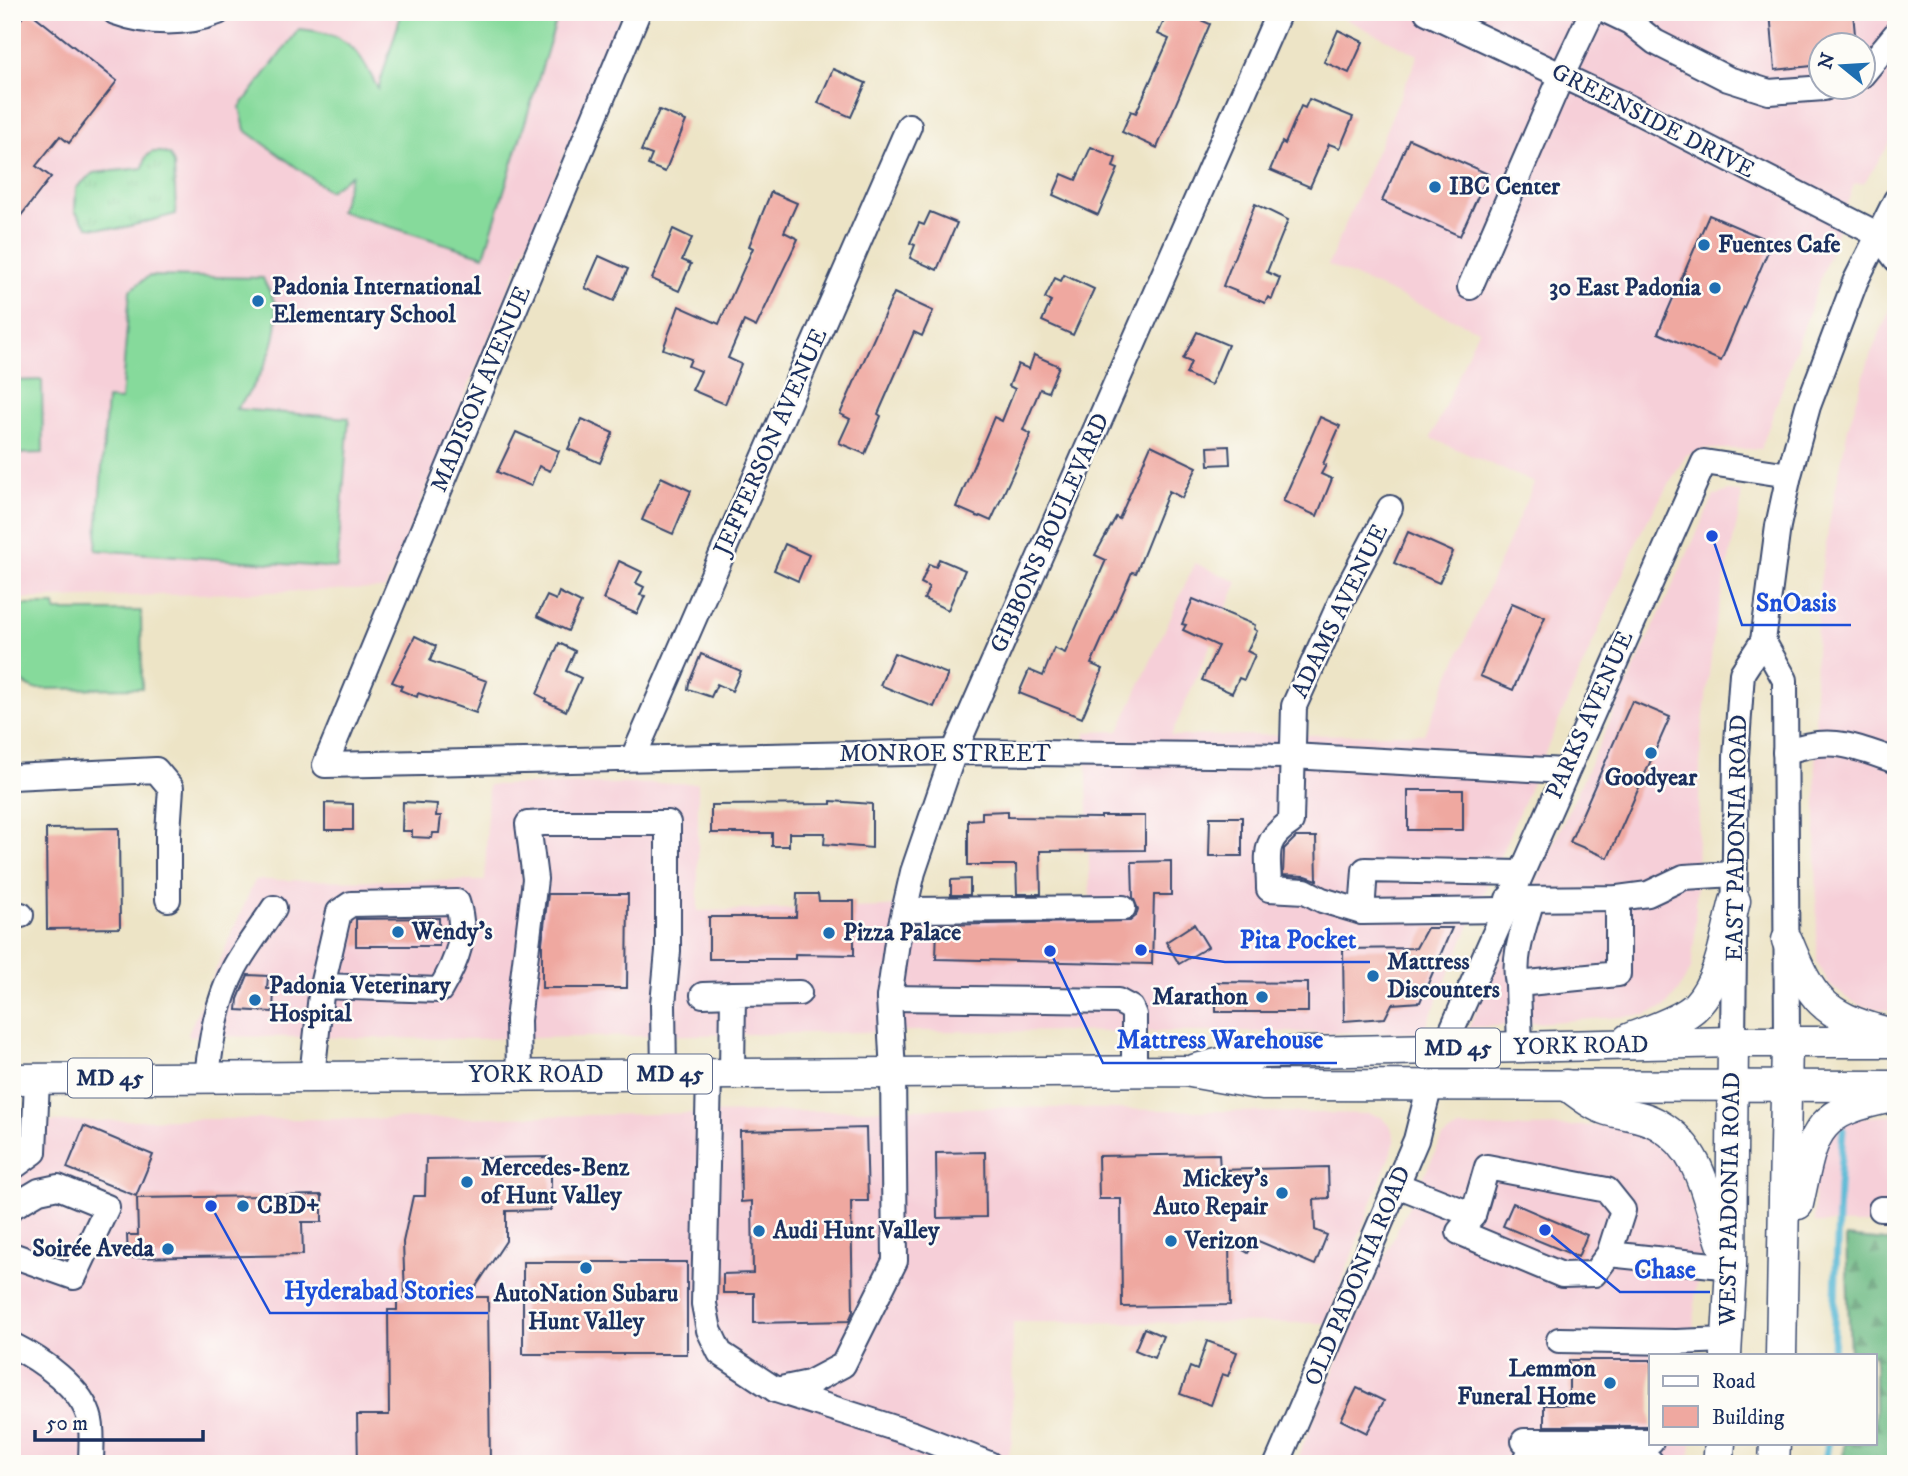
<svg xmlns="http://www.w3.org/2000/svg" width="1908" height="1476" font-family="'IM FELL DW Pica',serif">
<defs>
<pattern id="grass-tufts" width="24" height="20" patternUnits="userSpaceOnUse" patternTransform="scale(1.75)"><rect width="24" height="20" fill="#86da9b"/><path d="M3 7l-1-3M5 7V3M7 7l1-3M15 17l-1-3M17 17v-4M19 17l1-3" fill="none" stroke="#73bb88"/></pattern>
<pattern id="forest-firs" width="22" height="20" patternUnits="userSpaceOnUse" patternTransform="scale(1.75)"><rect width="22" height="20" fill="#6cba83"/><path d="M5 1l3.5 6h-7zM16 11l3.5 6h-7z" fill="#58986e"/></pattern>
</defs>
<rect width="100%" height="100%" fill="#fdfcf7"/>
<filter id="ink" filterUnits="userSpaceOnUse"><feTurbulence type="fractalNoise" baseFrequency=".0143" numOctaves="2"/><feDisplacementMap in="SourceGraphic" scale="14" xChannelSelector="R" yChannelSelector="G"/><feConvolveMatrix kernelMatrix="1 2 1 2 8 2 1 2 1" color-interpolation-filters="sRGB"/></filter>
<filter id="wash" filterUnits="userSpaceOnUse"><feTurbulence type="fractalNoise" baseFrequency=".00686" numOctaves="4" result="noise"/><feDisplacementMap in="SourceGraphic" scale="28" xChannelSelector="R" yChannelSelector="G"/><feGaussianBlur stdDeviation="1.57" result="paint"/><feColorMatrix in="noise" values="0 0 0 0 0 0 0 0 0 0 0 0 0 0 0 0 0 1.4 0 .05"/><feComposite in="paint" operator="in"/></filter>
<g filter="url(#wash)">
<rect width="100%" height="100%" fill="#ede4c6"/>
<g fill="#f6cfd8" fill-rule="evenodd">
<path d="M12,12h611l-238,577 -373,10z"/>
<path d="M1331,12h565v122l-32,49 -10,1 -93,265h-56l-19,6 -44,75 -219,503 -502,-2 -451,8 -283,-3 68,-156 230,1 3,-96 210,-2v128l188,-4 34,-5 170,3 -4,-173 33,-1 76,-168 43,19 -67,154 253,-2 110,-251 -103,-45 47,-108 -150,-65 90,-210zM1820,46h42v42h-42z"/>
<path d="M1896,296v716l-35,-6 -16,-9 -16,-13 -12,-22 -2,-282 3,-85 13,-83 17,-84 23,-75z"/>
<path d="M1728,491l13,1v12l-26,121 -14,114 -6,195 -4,35 -13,22 -13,16 -19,8 -178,13 246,-532z"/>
<path d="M1011,1107l358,7 13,3 9,10 4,15 -69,181 -313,-1 -1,120 -7,22h-31l-26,-9 -5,9h-931v-341l161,-4h216z"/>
<path d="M1896,1115v110l-82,-2v-64l8,-21 32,-20z"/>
<path d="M1629,1125l28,18 22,22 24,76 -8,55 -1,59h-43v88h41l-2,21h-395l43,-104 59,-130 46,-93 16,-9z"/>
</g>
<path fill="url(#grass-tufts)" stroke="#50847c" stroke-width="2" d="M152,152h9l9,3 4,9 2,50 -57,15 -31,-2 -13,-16 1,-23 17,-15 50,-5 3,-11z"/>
<path fill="url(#forest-firs)" stroke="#447470" stroke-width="2" d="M1846,1237l50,5v222h-53l1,-21h31v-88h-25z"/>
<g fill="#86da9b" stroke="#50847c" stroke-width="2">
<path d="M402,12h157l-75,244 -144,-45 11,-36 -22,16 -84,-61 -5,-23 59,-78c50,5 58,18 79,60z"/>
<path d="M149,276l114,2c3,8 9,17 12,25 9,35 -17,81 -39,106l113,9 -12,150 -241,-18 11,-151 14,1 9,-110z"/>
<path d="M42,380l1,73 -31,1v-73z"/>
<path d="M12,605h43l1,6h85l1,77 -108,1 -22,-12z"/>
</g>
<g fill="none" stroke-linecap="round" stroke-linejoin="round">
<g stroke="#56b7d4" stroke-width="7">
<path d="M1833,1355l6,-169 4,-56"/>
<path d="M1825,1464l3,-21"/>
</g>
</g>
<g id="blocks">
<g fill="#efa8a0">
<path d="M27,12h3l87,69 -48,62 -9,-7 -24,30 15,11 -39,50v-213l8,6z"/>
<path d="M1168,12h31l-3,6 14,6 -53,124 -35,-16 9,-21 5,2 33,-74 -11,-5z"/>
<path d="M1770,12h83l3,34h-35v19l-46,5z"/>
<path d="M1338,30l25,12 -14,31 -25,-11z"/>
<path d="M833,69l33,14 -15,34 -33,-14z"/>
<path d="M1309,99l44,18 -13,31 -11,-4 -19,43 -40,-17 12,-28 3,2 16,-38 4,2z"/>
<path d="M659,110l27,11 -21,51 -17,-7 4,-10 -11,-4z"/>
<path d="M1409,139l79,35 -28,62 -78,-35z"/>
<path d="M1091,147l25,11 -3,9 5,2 -20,46 -45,-20 9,-21 14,6z"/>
<path d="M771,192l26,11 -13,29 14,7 -42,88 -12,-6 -16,37 13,6 -16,40 -33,-14 9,-19 -13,-5 3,-7 -28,-10 16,-43 40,18 34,-76 -4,-2z"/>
<path d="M1255,204l33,16 -21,52 13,6 -8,21 -4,-2 -3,6 -42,-17z"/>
<path d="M930,212l27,11 -20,47 -27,-12 5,-13 -5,-2 9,-20 5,2z"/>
<path d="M1709,215l63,27 -51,119 -63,-28z"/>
<path d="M673,229l19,9 -10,22 9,4 -12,27 -27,-12z"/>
<path d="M599,256l29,13 -14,32 -29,-13z"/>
<path d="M1064,275l30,14 -21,46 -31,-14 9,-20 -6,-3 10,-20 6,3z"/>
<path d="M894,293l39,18 -11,25 -8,-4 -36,82 3,2 -16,38 -26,-11 11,-24 -10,-5z"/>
<path d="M1197,332l31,13 -17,40 -25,-11 5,-12 -8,-3z"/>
<path d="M1034,355l25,11 -11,26 -8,-3 -17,41 8,4 -40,87 -11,-5 -1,1 -23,-10 38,-90 8,4 13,-32 -6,-3 9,-22 11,5z"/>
<path d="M1320,417l20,9 -17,38 3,1 -5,9 11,5 -15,37 -34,-15z"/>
<path d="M582,419l31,14 -13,30 -32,-14z"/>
<path d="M516,432l43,19 -9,20 -11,-5 -8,20 -34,-14z"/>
<path d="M1151,445l46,22 -15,31 -13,-7 -33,82 -4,-1 -41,92 12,5 -21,49 -63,-25 10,-23 14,6 11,-28 11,5 41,-93 -11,-5 21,-38 3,2z"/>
<path d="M1229,446l1,18 -21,1 -1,-18z"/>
<path d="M661,477l30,14 -18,43 -31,-14z"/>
<path d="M1408,532l45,20 -14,31 -45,-20z"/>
<path d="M785,544l24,11 -11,26 -24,-11z"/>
<path d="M939,559l26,11 -17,40 -24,-11 5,-12 -8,-4 8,-19 7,3z"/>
<path d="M619,561l23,11 -6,11 8,4 -4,8 5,1 -8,18 -34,-15z"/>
<path d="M559,592l22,11 -13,28 -31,-15 10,-20 9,4z"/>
<path d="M1193,599l62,26 -1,4 3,2 -10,20 8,4 -11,25 -5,-2 -7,15 -30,-13 16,-34 -35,-16 3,-5 -4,-1z"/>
<path d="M1512,603l33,14 -32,73 -33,-14z"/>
<path d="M415,636l21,10 -6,15 57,20 -11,32 -58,-20 -1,4 -17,-7 2,-4 -10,-4z"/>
<path d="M559,643l16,8 -9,20 15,7 -15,33 -21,-10 1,-2 -9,-5z"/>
<path d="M894,653l54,21 -14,33 -54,-22z"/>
<path d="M701,654l40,17 -9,20 -15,-7 -6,13 -23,-8 1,-6z"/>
<path d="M1632,701l38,16 -62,141 -38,-16z"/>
<rect x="1408" y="790" width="55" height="40"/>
<path d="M831,801l41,3v44l-48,-4 1,-11h-36v13h-17v-13h-61v-28l120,-1z"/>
<path d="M403,802l34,2 -1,12h5l-2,17h-6l-1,5 -20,-1v-6h-10z"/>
<path d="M325,803l28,1v26h-28z"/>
<path d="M1008,811v6l93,1v-2h44v34l-105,1 1,43h-24l-1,-29h-48v-45l14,-1v-7z"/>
<path d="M1210,817h32v39h-33z"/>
<path d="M119,828l1,100 -73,1 -1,-100z"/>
<path d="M1296,837h20l1,43 -11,-4 -23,-1 1,-26z"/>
<path d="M1171,861v34h-17l-2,69 -216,-5 1,-34 193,-4 6,-5 2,-7 -5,-12 -1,-35z"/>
<path d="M970,879v16h-19v-15z"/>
<path d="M548,894h80l-1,94h-85v-45z"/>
<path d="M797,894h21l1,7h35v54l-59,-1v5h-86v-42h87z"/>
<path d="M439,918v28h-83v-27z"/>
<path d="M1194,924l14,23 -29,17 -13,-22z"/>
<path d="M1427,928h25l-32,74 -28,2 -7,14 -41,3 -1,-72 73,-1z"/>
<path d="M248,975l20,1 -1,13h7l-1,23 -36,-2 1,-11z"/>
<path d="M1216,982l92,1v29h-92z"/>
<path d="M84,1126l69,29 -17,41 -69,-28z"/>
<path d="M866,1128l2,73h-17l2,110 -4,10 -95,2v-30h-31v-19l30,-1 -1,-72 -11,1 -1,-71z"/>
<path d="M985,1152l1,65 -49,1 -1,-65z"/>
<path d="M1219,1154l1,16 108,-3 1,31 -15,1 1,31 12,5 -12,30 -59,-25 -8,13 -19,-11 1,63 -108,2 -1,-108h-22l-1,-43z"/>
<path d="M551,1157v53l-45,1v30l-37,56h19l2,167h-132l-1,-49h32l-1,-105h9v-12h8l-2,-56 10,-46h12l1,-37z"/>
<path d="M322,1195v27h-20l1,33 -175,3 -1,-23h11l-1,-37z"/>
<path d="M1513,1203l74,32 -9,22 -75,-31z"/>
<rect x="523" y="1262" width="164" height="92"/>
<path d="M1144,1328l19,8 -9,22 -19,-8z"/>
<path d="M1207,1341l30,11 -9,24 -6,-2 -11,31 -31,-11 10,-27 7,3z"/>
<path d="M1569,1360h82v66h-107v-21h25z"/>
<path d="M1357,1388l27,13 -17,32 -26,-13z"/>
</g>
</g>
</g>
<g filter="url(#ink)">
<use href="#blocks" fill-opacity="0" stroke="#3a4a6e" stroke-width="2"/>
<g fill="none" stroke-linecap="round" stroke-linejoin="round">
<defs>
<g id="minor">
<path d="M115,12c33,12 70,13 103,0"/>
<path d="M638,12l-313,753 629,-13 337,4 274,15"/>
<path d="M1427,12l193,91 257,131 19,25"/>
<path d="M1609,12l21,10 25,20 73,37 41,13 55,-4"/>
<path d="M1862,75l34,-41"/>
<path d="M1470,287l92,-212 30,-63"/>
<path d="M1763,641l22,39 2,362"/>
<path d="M1785,752c46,-17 67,-6 111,9"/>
<path d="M633,758l276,-632"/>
<path d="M12,777l144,-7 15,18 -3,44v67"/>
<path d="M1508,899l110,-1 30,-4 36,-17 50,-3"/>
<path d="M905,910l218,-2"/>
<path d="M1504,910l-142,2 3,-42 155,3"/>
<path d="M1362,912l-40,-12 -17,-9 -36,-2c0,-33 -9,-47 22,-67l3,-116 48,-107 48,-91"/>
<path d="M12,915h9"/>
<path d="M1518,984c-6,-28 7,-59 14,-85"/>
<path d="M703,995l30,-1"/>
<path d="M889,998l229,3 13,7 3,7v57"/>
<path d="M1733,1042l3,-286 6,-83 21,-32 15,-115 11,-51 19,-69 47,-124 41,-82"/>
<path d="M1520,1047l-2,-63 100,-10v-76"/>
<path d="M1444,1048l260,-586 85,13"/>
<path d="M709,1074l-5,230 5,26 11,23 56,37 137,44 76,30"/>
<path d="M732,1074l1,-80 66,-1"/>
<path d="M519,1075l-1,-55 17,-141 -7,-55 16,-1h124v128l-5,53 1,70"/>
<path d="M312,1076l10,-90 17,-74 12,-8 106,-2c11,33 0,59 -17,88l-118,-4"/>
<path d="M207,1077c4,-38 10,-75 28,-110 11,-20 26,-39 39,-59"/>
<path d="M1487,1167l120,23 16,20 -14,44 -15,20 -32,1 -103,-43 14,-17z"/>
<path d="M12,1168l22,-16 3,-73"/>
<path d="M1397,1185l76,30"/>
<path d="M12,1207l27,-16 19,-4 49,20 -33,70 -62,-22"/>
<path d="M1881,1209h15"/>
<path d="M1609,1254l122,13"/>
<path d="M1559,1340l117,2 51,-2"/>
<path d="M12,1345c28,14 71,43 78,75 3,14 1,29 1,44"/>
<path d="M776,1390l33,-7 34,-18 52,-104 -2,-188 -4,-75 8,-56 16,-70 41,-120 325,-740"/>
<path d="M1524,1441h127"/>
<path d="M1527,1458l16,4 107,-1 2,3"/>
<path d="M1277,1464l139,-324 14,-55"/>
</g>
<g id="major">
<path d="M1787,940c24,59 35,75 98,92"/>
<path d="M1628,1039c19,-8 56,-19 69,-34 24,-26 29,-71 38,-104"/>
<path d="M1196,1069l66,-16 471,-11h163"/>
<path d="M12,1079l1173,-8 78,14 633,1"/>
<path d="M1566,1085c12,8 27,21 41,25 18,5 36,5 52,15 45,26 48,78 64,121"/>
<path d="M1798,1204c16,-73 15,-92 95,-107"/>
<path d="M1726,1355l5,-88 2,-225"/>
<path d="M1781,1355l6,-313"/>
<path d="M1718,1464l2,-21"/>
<path d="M1774,1464l1,-21"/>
</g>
</defs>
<use href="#minor" stroke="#3a4a6e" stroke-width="28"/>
<use href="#major" stroke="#3a4a6e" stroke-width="33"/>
<use href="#minor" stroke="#fff" stroke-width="24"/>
<use href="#major" stroke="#fff" stroke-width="30"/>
</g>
</g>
<g fill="#1f6fb2" stroke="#fdfcf7" stroke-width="2.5">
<circle cx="1435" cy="187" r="7"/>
<circle cx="1704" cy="245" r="7"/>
<circle cx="1715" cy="288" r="7"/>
<circle cx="258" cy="301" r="7"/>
<circle cx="1651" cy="753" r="7"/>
<circle cx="398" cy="932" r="7"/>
<circle cx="829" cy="933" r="7"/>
<circle cx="1373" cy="976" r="7"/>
<circle cx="1262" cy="997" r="7"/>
<circle cx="255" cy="1000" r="7"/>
<circle cx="467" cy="1182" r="7"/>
<circle cx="1282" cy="1193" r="7"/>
<circle cx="243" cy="1206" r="7"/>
<circle cx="759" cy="1231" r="7"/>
<circle cx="1171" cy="1241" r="7"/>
<circle cx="168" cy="1249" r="7"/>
<circle cx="586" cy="1268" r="7"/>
<circle cx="1610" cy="1383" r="7"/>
</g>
<g text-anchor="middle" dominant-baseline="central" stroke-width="5" stroke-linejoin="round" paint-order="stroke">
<g fill="#fdfcf7" stroke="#5f6c8c" stroke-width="2">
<rect x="1416" y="1028.5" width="84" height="39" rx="5"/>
<rect x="628" y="1054.5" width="84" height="39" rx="5"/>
<rect x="68" y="1058.5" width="84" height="39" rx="5"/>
</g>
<g font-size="23" font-weight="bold" fill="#1b2f5e">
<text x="1458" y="1048">MD 45</text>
<text x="670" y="1074">MD 45</text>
<text x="110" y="1078">MD 45</text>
</g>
<g font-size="24" fill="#1b2f5e" stroke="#fdfcf7">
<text transform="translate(1653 121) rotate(27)">GREENSIDE DRIVE</text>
<text transform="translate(481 389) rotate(-67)">MADISON AVENUE</text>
<text transform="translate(771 442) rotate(-66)">JEFFERSON AVENUE</text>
<text transform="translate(1050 533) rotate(-66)">GIBBONS BOULEVARD</text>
<text transform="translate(1340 611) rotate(-64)">ADAMS AVENUE</text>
<text transform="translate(1590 715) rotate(-66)">PARKS AVENUE</text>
<text x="945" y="754">MONROE STREET</text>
<text transform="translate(1737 838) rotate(-89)">EAST PADONIA ROAD</text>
<text transform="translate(1581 1046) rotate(-1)">YORK ROAD</text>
<text x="536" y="1075">YORK ROAD</text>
<text transform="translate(1730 1199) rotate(-89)">WEST PADONIA ROAD</text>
<text transform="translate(1358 1276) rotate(-67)">OLD PADONIA ROAD</text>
</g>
<g font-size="24" font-weight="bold" fill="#1b2f5e" stroke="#fdfcf7" text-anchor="start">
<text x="1449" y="187">IBC Center</text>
<text x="1718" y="245">Fuentes Cafe</text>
<text x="272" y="287">Padonia International<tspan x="272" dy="28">Elementary School</tspan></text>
<text x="1701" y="288" text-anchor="end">30 East Padonia</text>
<text x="1651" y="778" text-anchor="middle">Goodyear</text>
<text x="412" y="932">Wendy's</text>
<text x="843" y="933">Pizza Palace</text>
<text x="1387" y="962">Mattress<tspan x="1387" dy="28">Discounters</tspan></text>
<text x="269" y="986">Padonia Veterinary<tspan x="269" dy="28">Hospital</tspan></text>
<text x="1248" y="997" text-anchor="end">Marathon</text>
<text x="481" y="1168">Mercedes-Benz<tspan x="481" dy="28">of Hunt Valley</tspan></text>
<text x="1268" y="1179" text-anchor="end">Mickey’s<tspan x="1268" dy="28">Auto Repair</tspan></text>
<text x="257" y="1206">CBD+</text>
<text x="773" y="1231">Audi Hunt Valley</text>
<text x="1185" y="1241">Verizon</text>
<text x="154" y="1249" text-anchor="end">Soirée Aveda</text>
<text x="586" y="1294" text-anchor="middle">AutoNation Subaru<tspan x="586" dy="28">Hunt Valley</tspan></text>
<text x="1596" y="1369" text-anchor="end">Lemmon<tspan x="1596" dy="28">Funeral Home</tspan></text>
</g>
</g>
<path fill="none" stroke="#1d4ed8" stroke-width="2.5" d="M1712 536L1742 625H1851M1141 950L1225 962H1370M1050 951L1103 1063H1337M1545 1230L1620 1292H1710M211 1206L270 1313H488"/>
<g fill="#1d4ed8" stroke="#fdfcf7" stroke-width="2.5">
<circle cx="1712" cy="536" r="7"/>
<circle cx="1141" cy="950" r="7"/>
<circle cx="1050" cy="951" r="7"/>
<circle cx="1545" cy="1230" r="7"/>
<circle cx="211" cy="1206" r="7"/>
</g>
<g font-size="26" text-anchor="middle" font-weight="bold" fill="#1d4ed8" stroke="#fdfcf7" stroke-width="5" stroke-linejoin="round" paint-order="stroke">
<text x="1796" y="611">SnOasis</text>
<text x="1298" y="948">Pita Pocket</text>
<text x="1220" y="1048">Mattress Warehouse</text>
<text x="1665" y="1278">Chase</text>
<text x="379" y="1299">Hyderabad Stories</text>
</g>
<rect width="1908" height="1476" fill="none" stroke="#fdfcf7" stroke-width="42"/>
<rect x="1649" y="1354" width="228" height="91" fill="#fdfcf7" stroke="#a3aaba" stroke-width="2"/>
<rect x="1663" y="1376" width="35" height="10" fill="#ffffff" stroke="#a3aaba" stroke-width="2"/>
<text x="1712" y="1388" font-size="21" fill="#1b2f5e">Road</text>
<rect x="1663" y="1406" width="35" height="21" fill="#efa8a0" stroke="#a3aaba" stroke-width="2"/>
<text x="1712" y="1424" font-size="21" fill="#1b2f5e">Building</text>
<g transform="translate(1842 66) rotate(288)"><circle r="33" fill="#fdfcf7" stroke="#a3aaba" stroke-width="2"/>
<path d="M0-5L12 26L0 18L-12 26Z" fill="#1f6fb2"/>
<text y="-10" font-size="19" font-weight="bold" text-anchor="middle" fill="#1b2f5e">N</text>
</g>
<path d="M35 1430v10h168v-10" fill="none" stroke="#1b2f5e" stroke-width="3.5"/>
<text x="46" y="1430" font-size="21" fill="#1b2f5e" stroke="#fdfcf7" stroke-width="5" paint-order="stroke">50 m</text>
</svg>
